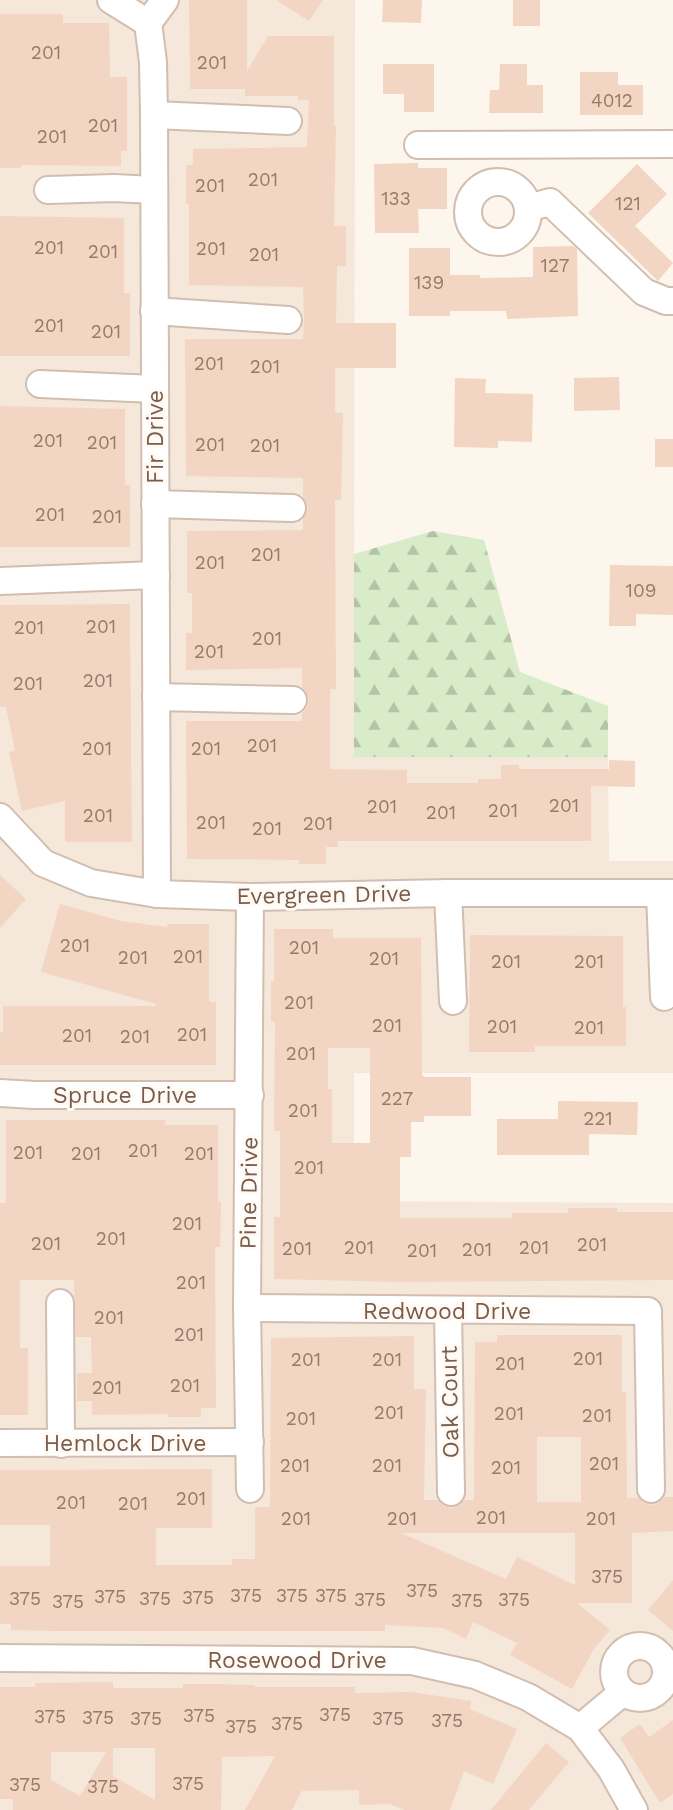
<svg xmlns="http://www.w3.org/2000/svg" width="673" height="1810" font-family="'Work Sans',sans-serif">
<defs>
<pattern id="forest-firs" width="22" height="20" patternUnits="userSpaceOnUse" patternTransform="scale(1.75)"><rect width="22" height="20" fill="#d8ecc9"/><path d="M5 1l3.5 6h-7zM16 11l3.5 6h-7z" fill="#b4c2a5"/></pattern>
</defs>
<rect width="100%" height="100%" fill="#fdf6ec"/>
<path fill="#f5e8da" d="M0,0h355l-1,757h254l1,104h64v212h-319v128l319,2v607h-673z"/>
<path fill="url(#forest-firs)" d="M433,531l51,9 36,132 88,34v51h-254v-203z"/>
<g fill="#f3d5c3" fill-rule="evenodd">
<path d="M189,0h58v71l21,-35h66v90h2l-2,100h12v40h-9l-1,57h60v45h-61v45h8l-2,87h-6l1,189h-6v80l77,1v13h71v-4h23v-14h18v4h90v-9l26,1v26l-44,-1v55h-253v6h-12v17h-27v-4l-112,-1 -1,-138h116v-8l5,-5 2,-8 -7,-13v-19l-116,2v-37h6v-40h-5v-62l116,-1v-11l5,-11 -5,-11v-19l-117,-2 -1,-137h118l1,-19 -1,-33 -114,-2v-81h-3v-39h7v-16l114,-2 2,-47h-11v-4h-53v-7h-55z"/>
<path d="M276,0h47l-14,21z"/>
<path d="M383,0h39l-1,23 -39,-1z"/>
<rect x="513" y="0" width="27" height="26"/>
<path d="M0,14h63v9h46l1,54h17v74h-6v15l-100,-1v3h-21z"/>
<path d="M383,64h51v48h-30v-18h-21z"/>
<path d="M500,64h27v21h16v28h-54l1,-23h9z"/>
<path d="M580,72h38v13h25v30h-63z"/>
<path d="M418,163v5h29v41h-29l1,24h-44l-1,-69z"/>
<path d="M637,164l30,30 -32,32 38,37 -15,18 -70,-68z"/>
<path d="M0,216l124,2v75h6v63h-130z"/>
<path d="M573,246l4,3 1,67 -71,3 -1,-8h-56v5h-41v-68h41v27h30v3l53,-1v-30z"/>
<path d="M619,377l1,33 -46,1v-33z"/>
<path d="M455,378l31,1 -1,14 48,1 -1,48 -34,-1v7l-44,-1z"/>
<path d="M0,406l125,3v76h5v62h-130z"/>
<rect x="655" y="439" width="18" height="28"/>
<path d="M610,565l63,1v49l-37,-1v12h-27z"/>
<path d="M130,604l2,238h-67v-41l-43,10 -13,-59 6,-1 -9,-44h-6v-102z"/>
<path d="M0,875l26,24 -26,29z"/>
<path d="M60,904l61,17 46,6v-3h42v78h7v63h-216v-33h3v-26h152l1,-2 -115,-32z"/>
<path d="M274,929h59v9h88l1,136 2,3h47v39h-47v6h-13v35h-11v61h112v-5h56v-5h49v4h56v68l-274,2 -125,-3v-62h6v-86h-6l1,-109h-4v-41h3zM328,1048h42v95h-38v-54h-4z"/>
<path d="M470,935l153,1v71h3v39h-91v6h-66z"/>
<path d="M558,1101l80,1 -1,33 -48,-1v21h-92v-36h61z"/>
<path d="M6,1120h159v5h53v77h3l-1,45h-5l1,161h-15v9h-33v-3l-76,1v-14h-15v-28h15l-1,-36h-15l-2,-57h-54v68h8v67h-28v-212h6z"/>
<path d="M497,1335h125v57h4l1,106h11l6,5 7,2 7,-2 6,-6h9v34l-41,2v70h-55l33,27 -16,19 -22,40 -62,-34 7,-12 -44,-21 -7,17 -23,-11 -58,-3v6h-332l-42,-1v-6h-11v-58h50v-41h-50v-55l212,-1v59h-56v37h76v-6h23v-52h15l1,-169 143,-2v53h12l-2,111h14l6,6 8,2 8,-3 4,-5h10l1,-158h22zM537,1437h44v65h-44zM401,1533h174v52l-58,-28 -11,22z"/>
<path d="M673,1580v51l-25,-21z"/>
<path d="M113,1682v6h70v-4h32l40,1v2h100v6l56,-1 60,9 -1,8 47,20 -24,55 -29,-13 -14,39h-45l-16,-6 -30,1v-15l-57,1 -10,19h-47l30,-54 -53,1 -1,53h-208v-11h-13v-112h35v-4zM113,1748h42v52l-42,-24zM51,1752h55l-26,44 -29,-16z"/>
<path d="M673,1720v74l-13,9 -40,-65 20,-14 9,13z"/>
<path d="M546,1743l23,19 -40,48h-38z"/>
</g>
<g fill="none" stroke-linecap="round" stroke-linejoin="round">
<defs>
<g id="minor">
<path d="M111,0l37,23"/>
<path d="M148,23l5,39 1,53 3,779"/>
<path d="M148,23l17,-23"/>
<path d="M154,115l134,6"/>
<path d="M418,145l255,-1"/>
<circle cx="498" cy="212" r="30"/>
<path d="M48,190l66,-2 40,2"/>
<path d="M528,208l22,-6 94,90 22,9h7"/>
<path d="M154,311l134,9"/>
<path d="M40,384l115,5"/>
<path d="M155,504l137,4"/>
<path d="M0,581l156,-6"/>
<path d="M156,697l137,3"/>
<path d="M0,817l43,46 48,20 66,11 93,3 198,-4h225"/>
<path d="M448,893l5,108"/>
<path d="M660,893l4,104"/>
<path d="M250,897l-3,411 3,181"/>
<path d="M0,1093l34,2h216"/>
<path d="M60,1303l1,141"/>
<path d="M247,1308l401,3 3,178"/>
<path d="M448,1311l3,181"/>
<path d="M0,1443l250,-1"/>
<circle cx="640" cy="1672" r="26"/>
<path d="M0,1658l412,3 63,14 53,22 52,31 31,41 23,41"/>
<path d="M580,1728l43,-36"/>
</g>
</defs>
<use href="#minor" stroke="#d1beb0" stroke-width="30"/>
<use href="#minor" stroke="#fff" stroke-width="26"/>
</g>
<g text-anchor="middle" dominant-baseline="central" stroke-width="6" stroke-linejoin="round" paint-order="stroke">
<g font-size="19" fill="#987a6a">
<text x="46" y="52">201</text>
<text x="212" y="62">201</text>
<text x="612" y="100">4012</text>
<text x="103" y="125">201</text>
<text x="52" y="136">201</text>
<text x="263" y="179">201</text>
<text x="210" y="185">201</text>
<text x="396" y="198">133</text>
<text x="628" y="203">121</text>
<text x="49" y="247">201</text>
<text x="211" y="248">201</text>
<text x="103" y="251">201</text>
<text x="264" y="254">201</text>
<text x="555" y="265">127</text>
<text x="429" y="282">139</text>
<text x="49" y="325">201</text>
<text x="106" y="331">201</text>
<text x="209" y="363">201</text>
<text x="265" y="366">201</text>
<text x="48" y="440">201</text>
<text x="102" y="442">201</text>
<text x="210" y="444">201</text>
<text x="265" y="445">201</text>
<text x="50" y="514">201</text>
<text x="107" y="516">201</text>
<text x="266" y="554">201</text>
<text x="210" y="562">201</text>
<text x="641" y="590">109</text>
<text x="101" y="626">201</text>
<text x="29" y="627">201</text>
<text x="267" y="638">201</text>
<text x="209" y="651">201</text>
<text x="98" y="680">201</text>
<text x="28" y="683">201</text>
<text x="262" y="745">201</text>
<text x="97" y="748">201</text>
<text x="206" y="748">201</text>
<text x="564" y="805">201</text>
<text x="382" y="806">201</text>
<text x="503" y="810">201</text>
<text x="441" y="812">201</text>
<text x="98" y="815">201</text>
<text x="211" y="822">201</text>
<text x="318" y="823">201</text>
<text x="267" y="828">201</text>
<text x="75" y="945">201</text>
<text x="304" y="947">201</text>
<text x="188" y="956">201</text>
<text x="133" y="957">201</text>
<text x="384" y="958">201</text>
<text x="506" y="961">201</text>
<text x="589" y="961">201</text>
<text x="299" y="1002">201</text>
<text x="387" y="1025">201</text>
<text x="502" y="1026">201</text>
<text x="589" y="1027">201</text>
<text x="192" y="1034">201</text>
<text x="77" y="1035">201</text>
<text x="135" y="1036">201</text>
<text x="301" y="1053">201</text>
<text x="397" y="1098">227</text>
<text x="303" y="1110">201</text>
<text x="598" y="1118">221</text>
<text x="143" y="1150">201</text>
<text x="28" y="1152">201</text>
<text x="86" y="1153">201</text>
<text x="199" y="1153">201</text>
<text x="309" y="1167">201</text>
<text x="187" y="1223">201</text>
<text x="111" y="1238">201</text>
<text x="46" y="1243">201</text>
<text x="592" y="1244">201</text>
<text x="359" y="1247">201</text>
<text x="534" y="1247">201</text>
<text x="297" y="1248">201</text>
<text x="477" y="1249">201</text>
<text x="422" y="1250">201</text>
<text x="191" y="1282">201</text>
<text x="109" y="1317">201</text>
<text x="189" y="1334">201</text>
<text x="588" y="1358">201</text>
<text x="306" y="1359">201</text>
<text x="387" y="1359">201</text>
<text x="510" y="1363">201</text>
<text x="185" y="1385">201</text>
<text x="107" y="1387">201</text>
<text x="389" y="1412">201</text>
<text x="509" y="1413">201</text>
<text x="597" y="1415">201</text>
<text x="301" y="1418">201</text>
<text x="604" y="1463">201</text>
<text x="295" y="1465">201</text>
<text x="387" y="1465">201</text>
<text x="506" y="1467">201</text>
<text x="191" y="1498">201</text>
<text x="71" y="1502">201</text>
<text x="133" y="1503">201</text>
<text x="491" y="1517">201</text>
<text x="296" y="1518">201</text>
<text x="402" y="1518">201</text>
<text x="601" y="1518">201</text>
<text x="607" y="1576">375</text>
<text x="422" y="1590">375</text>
<text x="246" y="1595">375</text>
<text x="292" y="1595">375</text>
<text x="331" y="1595">375</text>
<text x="110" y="1596">375</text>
<text x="198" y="1597">375</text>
<text x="25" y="1598">375</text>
<text x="155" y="1598">375</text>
<text x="370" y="1599">375</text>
<text x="514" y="1599">375</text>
<text x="467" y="1600">375</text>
<text x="68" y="1601">375</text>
<text x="335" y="1714">375</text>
<text x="199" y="1715">375</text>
<text x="50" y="1716">375</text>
<text x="98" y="1717">375</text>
<text x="146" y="1718">375</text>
<text x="388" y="1718">375</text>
<text x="447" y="1720">375</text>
<text x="287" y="1723">375</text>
<text x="241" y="1726">375</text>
<text x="188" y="1783">375</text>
<text x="25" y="1784">375</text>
<text x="103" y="1786">375</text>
</g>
<g font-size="23" fill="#7a5c4d" stroke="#fffaf3">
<text transform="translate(155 437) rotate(-90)">Fir Drive</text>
<text transform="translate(324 895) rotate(-1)">Evergreen Drive</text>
<text x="125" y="1095">Spruce Drive</text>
<text transform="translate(249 1193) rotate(-89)">Pine Drive</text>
<text x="447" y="1311">Redwood Drive</text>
<text transform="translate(450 1402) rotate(-91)">Oak Court</text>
<text x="125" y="1443">Hemlock Drive</text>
<text x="297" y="1660">Rosewood Drive</text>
</g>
</g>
</svg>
